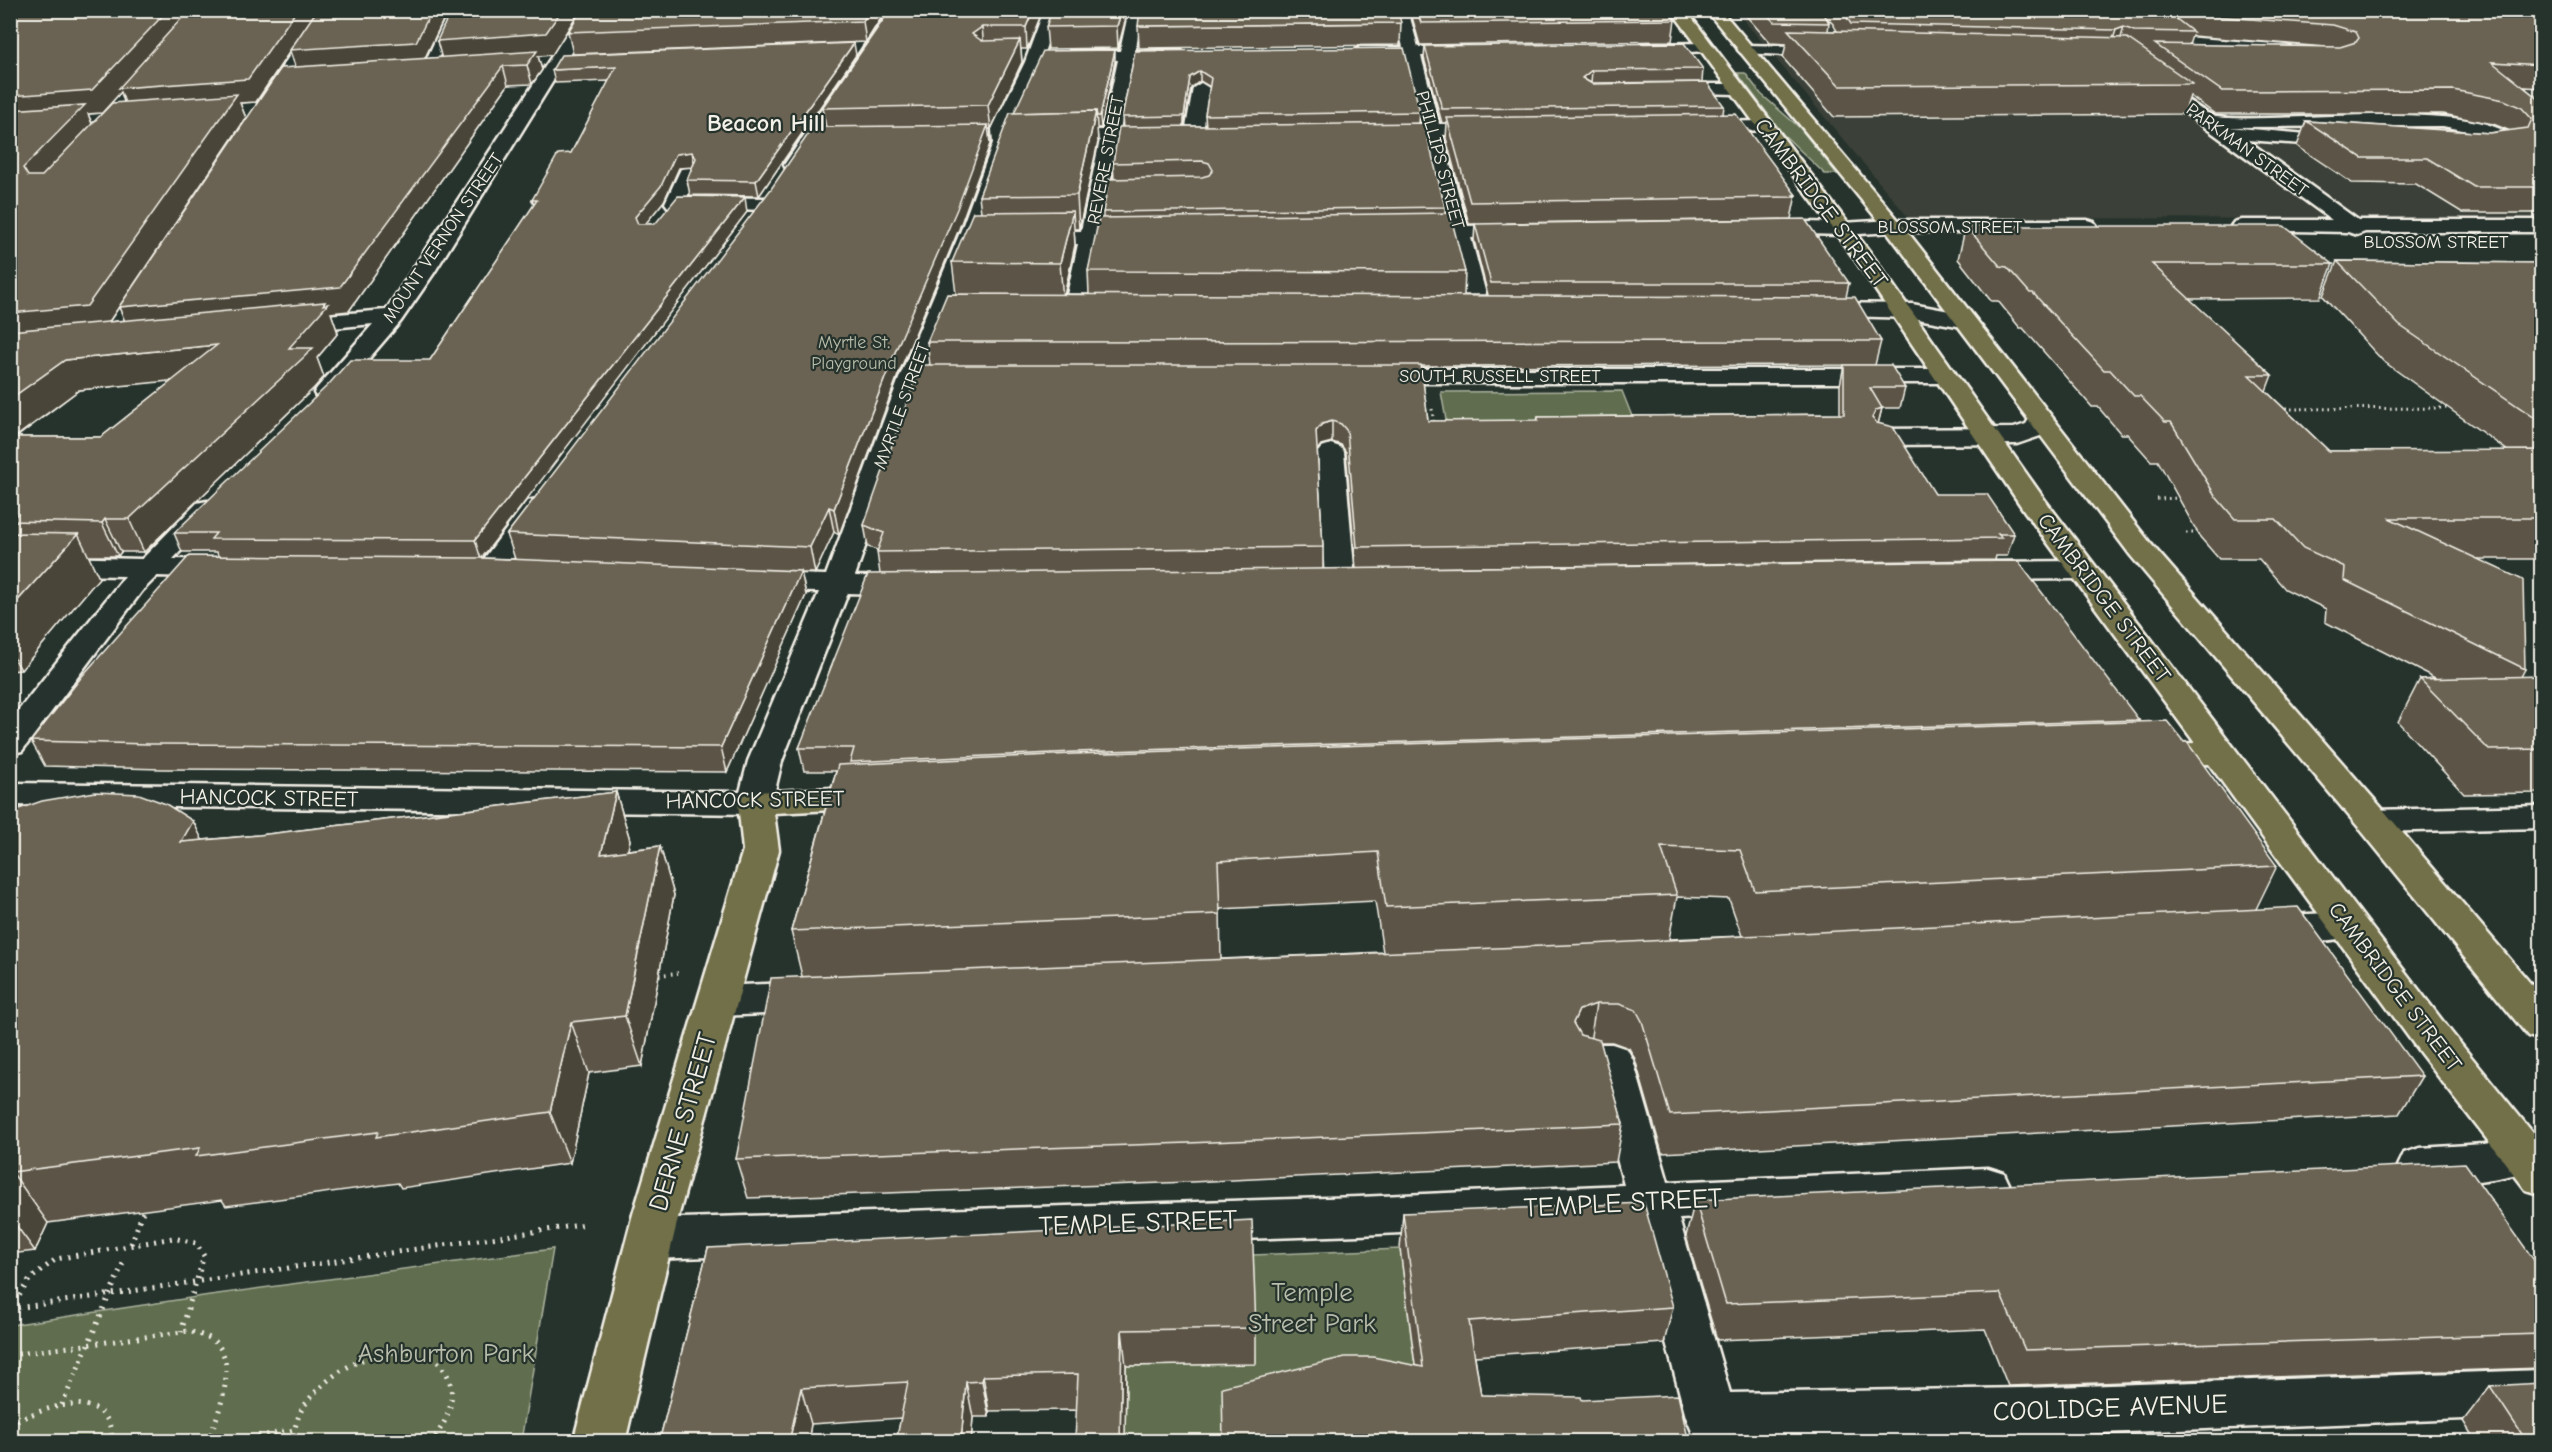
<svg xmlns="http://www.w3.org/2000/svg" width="2552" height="1452" font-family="'Comic Neue',sans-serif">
<rect width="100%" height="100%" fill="#26332d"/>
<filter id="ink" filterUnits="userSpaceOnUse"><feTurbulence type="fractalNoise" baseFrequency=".0167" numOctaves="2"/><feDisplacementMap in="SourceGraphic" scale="12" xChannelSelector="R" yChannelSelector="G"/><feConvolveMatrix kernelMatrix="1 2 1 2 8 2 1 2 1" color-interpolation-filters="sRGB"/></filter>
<g filter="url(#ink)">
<path fill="#3a4138" d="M1736,11h805v208l-632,-1z"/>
<g fill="#606e4f" stroke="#aab09c" stroke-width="1.5">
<path d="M1737,73h8l16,21 39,34 37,46h-12l-42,-40z"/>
<path d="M1622,391l15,38 -189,2 -7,-39z"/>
<path d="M553,1249l-32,192h-510v-116l199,-30z"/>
<path d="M1400,1249l14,111 15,5 -205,76 -99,-1 1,-74 130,-3 -3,-108z"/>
</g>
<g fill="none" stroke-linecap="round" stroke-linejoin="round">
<defs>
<g id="minor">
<path d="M320,10h15l-63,97h-12l-2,-4z"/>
<path d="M449,10h14l-24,57 -2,3h-12l-2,-3z"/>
<path d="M582,10h15l-163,263 -33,48 -66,77 -9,2 -9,-2 -3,-5 3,-5 56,-64 -82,8 -8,-2 -3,-5 3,-5 8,-2 95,-8z"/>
<path d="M889,10h15l-104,159h-14l-2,-4z"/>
<path d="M1044,10h14l-17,52 -31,67 1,14 -30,87 -57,146 -69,200 53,1 10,3 5,6 -5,6 -10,3 -60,-2 -66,168 -10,42 -5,8 -12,3 -745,-9v-22l730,9 8,-31 71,-169 -60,-1 -10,-3 -5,-6 5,-6 10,-3 67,2 74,-199 61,-146 32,-87 -1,-14 33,-67z"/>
<path d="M1129,10h14l-8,41 45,-1 8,5 -8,5h-46l-14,69h41l6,1 3,4 -3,4 -6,1 -43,1 -17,91 45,2 3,4 -3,4 -47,2 -13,66 -3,5 -8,2 -8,-2 -3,-5 14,-65h-49l-7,-2 -3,-4 3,-4 7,-2 52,-1 19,-91 -47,1 -6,-1 -3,-4 3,-4 6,-1 50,-1 15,-70 -48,1 -8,-5 8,-5h50z"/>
<path d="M1394,10h14l10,37 50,-1 8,5 -8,5h-47l18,68h52l6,1 3,4 -3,4 -6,1 -49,1 25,91 53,-1 7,2 3,4 -3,4 -7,2 -49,1 19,71 -3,5 -8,2 -8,-2 -3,-5 -18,-71 -47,-1 -3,-4 3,-4 44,-3 -22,-91h-45l-6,-1 -3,-4 3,-4 6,-1 42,-1 -17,-68 -45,1 -8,-5 8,-5h43z"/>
<path d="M2185,37l102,8 8,5 -8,5 -107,-10 -3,-3 3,-3z"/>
<path d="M1706,43l8,5 -3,3 -69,3 -8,-5 8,-5z"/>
<path d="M1746,45l82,2 8,5 -8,5 -87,-4 -3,-3 3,-3z"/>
<path d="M2150,75l6,2c11,7 49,38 60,40 59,8 270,-22 303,26l-7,10 -29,1 -3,-4 3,-4 18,-2 -19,-10 -39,-8 -214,1 121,11 3,4 -3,4 -6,1 -97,-7 111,80h184v12h-177l-8,3 -9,-3 -114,-2 -3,-4 3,-4 7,-2h91l-188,-137 -2,-3z"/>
<path d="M1201,83l8,5 -6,45 -3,4h-12l-3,-4 8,-45z"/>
<path d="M1668,84h68l8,5 -8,5 -74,-2 -2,-3z"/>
<path d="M1765,121l6,1 3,4 -3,4 -70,2 -6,-1 -3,-4 3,-4 6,-1z"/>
<path d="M688,167l7,2 2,4 -10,24 79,1 7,2 3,4 -3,4 -7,2 -98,-3 -3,-4 14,-30 2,-4z"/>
<path d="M1893,220h194l7,2 3,4 -3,4 -7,2h-194l-51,3 -75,-2 -7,-2 -3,-4 3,-4 7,-2 75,2z"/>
<path d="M1819,303l93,1 59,11 3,5 -3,5 -8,2 -51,-9 -101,-3 -3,-5 3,-5z"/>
<path d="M1378,369h566l8,2 4,5 -4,5 -8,2h-566l-8,-2 -4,-5 4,-5z"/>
<path d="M2040,413l9,3 4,5 -7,13 -29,10 -135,1 -9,-3 -4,-5 4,-5 9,-3 132,-1 12,-4 5,-8z"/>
<path d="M1331,444l9,3 4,5 11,127 -5,6 -10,3 -10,-3 -5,-6 -7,-127 4,-5z"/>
<path d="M537,499l10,2 4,6 -51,69 -10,3 -10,-3 -4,-6 4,-6 47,-63z"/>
<path d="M207,501l10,2 4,6 -48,50 49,1 10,3 4,6 -4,6 -10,3 -65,-2 -15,15 -120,160 -12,3v-33l115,-145 -115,-2v-18l132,3 55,-56z"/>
<path d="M2082,561l10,3 4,6 -4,6 -10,3 -102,1 -10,-3 -4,-6 4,-6 10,-3z"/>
<path d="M2542,806v22l-169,4 -13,-3 -5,-8 5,-8 13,-3z"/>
<path d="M2348,912l13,4 6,9 -6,9c-25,8 -83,12 -108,4l-5,-9 5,-9 14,-4z"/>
<path d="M813,982l14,5 6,10 -6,10 -14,5 -94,4 -14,-5 -6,-10 6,-10 14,-5z"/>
<path d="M1590,1044h22l15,5 6,11 35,122 320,-14 16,5 6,13 -6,13 -16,5 -309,15 51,174 294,-5 518,-18v46l-518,20 -313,5 -18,-7 -7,-17 -52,-195 -275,13 -709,24 -16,-6 -7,-14 7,-14 16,-6 709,-22 265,-12 -29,-109 -20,-5 -6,-11 6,-11z"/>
<path d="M2524,1137l16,5 2,4 -2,22c-35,11 -102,22 -136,11l-6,-13 6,-13 16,-5 64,-4z"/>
</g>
<g id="major">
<path d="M1671,10h15l183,241 176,249 406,532 91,112v51l-16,-5 -105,-136 -212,-290 -60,1 -12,-3 -5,-7 5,-7 12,-3 46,-2 -170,-231 -171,-254z"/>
<path d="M1706,10h15l179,212 251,322 235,269 156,184v43l-14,-4 -168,-207 -229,-273 -245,-326z"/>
<path d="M871,786l12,3 5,8 -5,8 -12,3 -97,5 5,37 -100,364 -54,228h-52l60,-228 110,-364 -5,-47 5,-8 12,-3z"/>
</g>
</defs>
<use href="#minor" stroke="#f4f1e8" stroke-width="5"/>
<use href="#major" stroke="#f4f1e8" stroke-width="5"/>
<g stroke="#f4f1e8" stroke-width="3" stroke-dasharray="1.5 4" stroke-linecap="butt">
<path d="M1432,409l2,16"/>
<path d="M2280,409l170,-1"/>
<path d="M2157,499l22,-1"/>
<path d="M2186,533h12"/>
</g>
<path stroke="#f4f1e8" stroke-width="4" stroke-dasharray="1.5 4.5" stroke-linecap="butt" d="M659,975l19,-2"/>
<g stroke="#f4f1e8" stroke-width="5" stroke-dasharray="2 6" stroke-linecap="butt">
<path d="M131,1244l13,-35"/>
<path d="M10,1309l577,-85"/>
<path d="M11,1309l18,-29 27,-21 117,-21 23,5 8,13 -23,76"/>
<path d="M10,1355l179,-24c7,3 16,4 22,8 31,20 6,77 -3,103"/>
<path d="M62,1405l62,-144"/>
<path d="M10,1424c25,-12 82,-37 99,-1 2,6 3,13 4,19"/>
<path d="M227,1442l67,-12"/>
<path d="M292,1442c2,-10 4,-21 9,-31 23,-38 73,-66 118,-58 17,3 29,17 32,34 3,21 -8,40 -20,55"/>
</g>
<use href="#minor" fill="#26332d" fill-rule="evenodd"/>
<use href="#major" fill="#71704a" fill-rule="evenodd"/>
</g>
<g fill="#5b5547" stroke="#f4f1e8" stroke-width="1.5" fill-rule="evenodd">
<path d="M13,10h435l-23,49 17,-2 -5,-16 115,14 -14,1 4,14 -10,14 -24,1 -159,226 -18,2 7,20 -21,25 7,19 -10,11 -170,164h-23l-3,4h-30l11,22 -78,92 -11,1v-659zM290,51l6,16 -177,240 6,13 -16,2 137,-204 -6,-15 16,-1zM121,92l3,10 -32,21 -4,-9 14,-1zM173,380l-72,57h-84l62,-47z"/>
<path d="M581,10h305l-20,32 -293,12 -5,-22z"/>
<path d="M890,10h153l-16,39h-6l1,13 -31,67h-3l2,15 -31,85 -61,146 -59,160 -5,-3 -19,41h-14l5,22 -79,177 -565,-3 -117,-3 -14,-25 187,-185 -1,-4h-35l-8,-19 256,-173 104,-155 -2,-5 39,-47 38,-72 -54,2 -3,-13 304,-15 -97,141 -69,-1 -3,-15 5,-13 -13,1 -15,33 -19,23h10l92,-12 -266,346 34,1 -8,-25 319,-407 -4,-19z"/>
<path d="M1052,10h76l-10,38 -70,1 -2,-22z"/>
<path d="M1410,10h258l7,10 -3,21 -252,4z"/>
<path d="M1741,10h800v78l-17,-1 17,14v112h-78l-47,-29 -64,-1 -55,-37 9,-25 184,12 18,-3 -15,-6 -50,-10h-228l-25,-18 -6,18 -350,3 -51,-59 3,-14 -16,-1zM1827,18l6,6 4,7h-9l1,-8zM2192,36l134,11 -137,-2z"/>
<path d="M1401,23l-1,22 -261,3 -1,-22z"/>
<path d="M1425,46l278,23 -1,13 -111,1 1,1 132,22 -1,8 73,81 -5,24 -285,4 343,60 -3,14 35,44 -6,24 -454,1 7,55h109l1,-4 302,-3v-29l4,-20 61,23 -5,20h-18l-4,16 57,70 79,40 -7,22h-11l-1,4 -589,8 733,152 -1,2 139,144 -21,43 166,167 -23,38 -737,39 -27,-94 -6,-11 -17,-6h-12l23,82 -7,38 -425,20 -443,16 -12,-39 66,-183 -11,-45 45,-160h-32l-5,-23 81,-174 -3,-22v-2l-9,-3 -4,-22 66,-160 -3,-23 29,-48 -4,-32 29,-50 -2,-16 35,-83 101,-52 -14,67h-4l1,14 -19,87h-5l1,16 -11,49h25l-1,-23 15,-53v-6l11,-33 -1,-16 10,-36 -1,-10 13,-66 285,61 -1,11 26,84v6l20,59 -1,23h24l-14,-55 1,-16h-6l-23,-86 1,-15h-5l-18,-65zM1200,81l10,6 -5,28 1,11h-22l7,-38zM1332,442l9,3 5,7 10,117h-33v-22l-6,-97 4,-5zM1677,897l52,2 13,37 -73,3zM1375,901l8,51 -162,7 -1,-50z"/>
<path d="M1966,226l367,38 -13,34 -131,1 83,76 -6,16 63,60h179l-125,-90 -60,-65 14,-35 204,2v296h-64l48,110 -4,8 20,-1v117l-77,1 -66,-72 22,-43 15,-1 -110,-56 1,-13 -41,-20 -26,-30h-40l-19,-22 -42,-76h-7l-24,-27h-6l-23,-27h-6l-69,-79h-3l-22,-27h-7l-33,-42z"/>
<path d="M616,792l14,48 -2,10 32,-4 14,49 -32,171 -53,7 -19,90 -169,25 -3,-5 -172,23 -4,-6 -174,23 -13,28 -25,3v-442l183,9 9,19 57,-5z"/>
<path d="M1695,1200l846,70v98l-533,18 -23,-57 -268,11 -31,-104z"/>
<path d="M1403,1213l270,94 -9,36 -189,13 6,39 101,5 -359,42 192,-77 -15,-116z"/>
<path d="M708,1248l548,80v36l-130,2 -1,76h-50l2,-32 -88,1v6h-16l-2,25h-75l5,-24 -90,6 -3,18h-149z"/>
<path d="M2490,1386l51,56h-65l-13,-21z"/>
</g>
<g fill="#4a4539" stroke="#f4f1e8" stroke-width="1.5">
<path d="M168,10h280l-26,54 -125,8 -7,-21 -34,51 -16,1 6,15 -146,217 -90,8v-30l118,-202 -7,-19 -19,21 -14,1 6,15 -60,65 -11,-26 -13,-48v-24z"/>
<path d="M562,10h18l-28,45 -14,1 4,14 -10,14 -5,-19 -84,-2 -6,-22z"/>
<path d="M870,10h16l-20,32 -3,-21z"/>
<path d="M1033,10h10l-16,39 -1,-22z"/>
<path d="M1122,10h6l-10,38 -1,-22z"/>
<path d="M982,27l2,22 -12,-15z"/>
<path d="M2124,27l-6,21 -9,4 7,-22z"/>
<path d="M1020,40l2,22 -31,67 -3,-24z"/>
<path d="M854,43l2,12 -97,141 -3,-15z"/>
<path d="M1115,50v11l-14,67 -1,-12z"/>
<path d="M503,66l5,19 -159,226 -18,2 7,20 -21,25 7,19 -10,11 -170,164 -15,-33 160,-171 -160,-17 -10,-24z"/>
<path d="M1592,70l-1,13 -9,-5z"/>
<path d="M1200,71v10l-9,7 -7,39v-11l6,-39z"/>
<path d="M1096,111l2,31 -19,87 -2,-34z"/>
<path d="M988,125l2,19 -31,85 -61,146 -59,160 -5,-26 61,-157z"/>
<path d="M692,152l3,15 -16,1 -15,33 -26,32 -3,-16 41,-63z"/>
<path d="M745,197l2,15 -266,347 -6,-19z"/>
<path d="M1073,211l2,34 -12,55 -3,-37z"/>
<path d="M217,345l12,30 -150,15 -69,51v-42l55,-39z"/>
<path d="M1882,408l-5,20 -5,-10 4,-8z"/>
<path d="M1332,421v21l-11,3 -5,7v-21l6,-7z"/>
<path d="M829,507l5,25 -19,41 -5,-26z"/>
<path d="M105,519l16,33 -3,4 -16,-33z"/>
<path d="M78,534l21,44 -78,92 -11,-19v-42z"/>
<path d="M801,571l5,24 -79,177 -6,-25z"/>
<path d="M616,792l14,48 -14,63 -15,-49z"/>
<path d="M193,821l24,49 -36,-28z"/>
<path d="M660,846l14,49 -32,171 -17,-50z"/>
<path d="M1596,1004l-6,38 -17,6v-25l6,-13z"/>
<path d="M571,1022l18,51 -19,90 -20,-51z"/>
<path d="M12,1172l36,51 -13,28 -25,-34v-42z"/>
<path d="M1122,1330l4,36 -1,76h-5z"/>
<path d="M983,1376l6,35v6l-7,-36z"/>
<path d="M966,1382l7,35 -2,25h-10z"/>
<path d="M801,1388l10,36 -3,18h-19z"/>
</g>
<g fill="#6a6352" stroke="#f4f1e8" stroke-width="1.5">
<path d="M13,10h155l-76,80 -82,6v-84z"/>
<path d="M189,10h108l-49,69 -129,9z"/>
<path d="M317,10h115l-16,32 -126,8z"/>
<path d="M451,10h111l-16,23 -109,8z"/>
<path d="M581,10h289l-7,11 -295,11z"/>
<path d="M890,10h143l-7,17h-44l-10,7 10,7 38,-1 -32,65 -166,3z"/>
<path d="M1052,10h70l-5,16 -71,1z"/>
<path d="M1140,10h258l3,13 -263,3z"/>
<path d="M1417,10h251l7,10 -254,3z"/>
<path d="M1763,10h59l7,13 -55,-1z"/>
<path d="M1842,10h323l28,22 -59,-1 -10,-4 -8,3 -265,-6z"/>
<path d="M2190,10h351v55l-49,-3 49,39v86h-67l-47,-29h-65l-56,-37 184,12 38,-5 4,-9 -10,-11 -18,-8 -51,-10 -231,1 -67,-47 185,3 16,-5 3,-4 -3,-6 -23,-7 -137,-10z"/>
<path d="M1788,30l339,8 66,46 -353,2z"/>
<path d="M854,43l-98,138 -69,-1 9,-22 -4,-6 -16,2 -15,32 -26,31 3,7h17l23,-28 67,1 -270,343 -264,-1 5,-6h-42l155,-149 21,-24h80l107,-160h-5l26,-46 13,-1 45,-86 -64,3 9,-15z"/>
<path d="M1684,43l19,26 -111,1 -10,8 10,6 115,-2 17,24 -282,3 -17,-63z"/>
<path d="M1404,48l16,64 -215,3 6,-37 -11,-7 -10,6 -6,39 -62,1 13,-66z"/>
<path d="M1115,50l-15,66h-3l-1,-5 -82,2 29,-62z"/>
<path d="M537,51l-10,14 -24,1 -163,221 -221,20 162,-239z"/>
<path d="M237,94l-150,212 -77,7v-203l75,-5 -62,63 5,8h14l70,-73z"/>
<path d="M1096,111l-19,84 -98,1 31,-83z"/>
<path d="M1736,114l60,81h-3l2,2 -325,5 -23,-84z"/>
<path d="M1424,123l21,84 -342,5 6,-33 93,-2 7,-2 4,-5 -4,-7 -7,-2 -89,2 6,-36z"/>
<path d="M988,125l-31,84 -62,143 -61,157 -5,-2 -19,40 -303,-13 264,-345 42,-62z"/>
<path d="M1073,211l-13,52 -108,-1 21,-50z"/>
<path d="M1450,213l15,59 -377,-1 11,-53z"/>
<path d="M1805,219l44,64h-358l-16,-59z"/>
<path d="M1966,226h318l49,38h-181l120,111h-23l80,76 212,-1v68h-152l134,62 2,89 -181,-89 1,-13 -42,-19 -27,-29h-41l-19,-22 -45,-75h-6l-25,-26h-6l-24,-26h-6l-71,-77h-3l-23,-26 -7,-1z"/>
<path d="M2337,261l204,2v159l-142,-97z"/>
<path d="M947,294l908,3 26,44 -954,1z"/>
<path d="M325,302l-2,3 5,-1 -39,44h24l-10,10 -174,161h-24l-3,4 -92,-2 7,-7 -7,-1v-76h91l116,-92 -152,15 -55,39v-68z"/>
<path d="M920,365h501l7,56 110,-1v-3l306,-3v-49h47l14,23h-35l12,20 -6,2 -4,8 5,5 16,4 42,67h52l27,40h-16l4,4 -645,9 -10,-116 -6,-7 -9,-3 -10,3 -6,7 7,116 -446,5 7,-19 -20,-8z"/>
<path d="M10,533l68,1 -68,75z"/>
<path d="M189,556l293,2 319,13 -80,176 -572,-3 -118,-3 52,-66z"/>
<path d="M2018,561l121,159 -1064,32 -225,10 4,-14h-55l69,-174z"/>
<path d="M2541,676v73l-52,1 -69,-71z"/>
<path d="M2167,721l17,21h3l90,124 -522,25 -15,-41 -79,-3 16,48 -291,12 -8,-55 -160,9 2,53 -429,17 47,-166 235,-11z"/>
<path d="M95,792l44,2 27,10 27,17 -12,21 78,-7 357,-43 -15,62 59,-8 -35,170 -54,6 -21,90 -174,25 2,-5 -182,24 4,-8 -188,24 -2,3v-363l32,-11z"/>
<path d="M2298,907l124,169 -752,39 -28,-94 -6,-11 -17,-6h-23l-17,6 -6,13 7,12 20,5 23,84 -434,19 -453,16 35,-181 820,-34z"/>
<path d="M2465,1163l76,107v64l-516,16 -25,-57 -274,11 -31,-104z"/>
<path d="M1644,1203l29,104 -204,14 12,74 100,2 1,3 96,-5 11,47h-466l-1,-55 123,-30h28l50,10 -20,-154z"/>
<path d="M1252,1220l4,108 -134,2 -2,112h-45l3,-68 -95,2 -1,5 -16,1 -5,60h-65l12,-60 -107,6 -12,54h-130l49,-194z"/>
<path d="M2541,1383v59h-14l-37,-56z"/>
</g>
</g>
<g text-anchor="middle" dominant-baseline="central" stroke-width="4.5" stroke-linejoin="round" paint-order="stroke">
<g font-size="18" fill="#f4f1e8" stroke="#26332d">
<text transform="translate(2247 150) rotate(36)">PARKMAN STREET</text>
<text transform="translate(1106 160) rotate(-79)">REVERE STREET</text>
<text transform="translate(1440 160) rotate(75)">PHILLIPS STREET</text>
<text x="1950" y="227">BLOSSOM STREET</text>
<text transform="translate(443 238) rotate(-56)">MOUNT VERNON STREET</text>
<text x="2436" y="242">BLOSSOM STREET</text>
<text x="1500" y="376">SOUTH RUSSELL STREET</text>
<text transform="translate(902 406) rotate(-70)">MYRTLE STREET</text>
</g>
<g font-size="18" fill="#b9bdab" stroke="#26332d">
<text x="854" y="342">Myrtle St.<tspan x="854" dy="21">Playground</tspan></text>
</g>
<g font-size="22" fill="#f4f1e8" stroke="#26332d">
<text transform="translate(1821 203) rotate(53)">CAMBRIDGE STREET</text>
<text transform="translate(2104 598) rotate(53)">CAMBRIDGE STREET</text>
<text transform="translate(269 798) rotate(1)">HANCOCK STREET</text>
<text transform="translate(755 800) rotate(-1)">HANCOCK STREET</text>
<text transform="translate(2395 987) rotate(53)">CAMBRIDGE STREET</text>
</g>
<g font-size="24" font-weight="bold" fill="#f4f1e8" stroke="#26332d">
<text x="766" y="123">Beacon Hill</text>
</g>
<g font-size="27" fill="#f4f1e8" stroke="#26332d">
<text transform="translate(683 1122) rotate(-74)">DERNE STREET</text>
<text transform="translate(1623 1203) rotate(-3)">TEMPLE STREET</text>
<text transform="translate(1138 1223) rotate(-2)">TEMPLE STREET</text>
<text transform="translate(2110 1408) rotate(-2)">COOLIDGE AVENUE</text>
</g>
<g font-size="27" fill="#b9bdab" stroke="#26332d">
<text x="1312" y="1292">Temple<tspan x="1312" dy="31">Street Park</tspan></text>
<text x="446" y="1353">Ashburton Park</text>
</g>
</g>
<rect width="2552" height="1452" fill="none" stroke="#26332d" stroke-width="36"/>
<rect x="18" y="18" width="2516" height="1416" fill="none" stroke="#f4f1e8" stroke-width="2" filter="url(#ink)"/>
</svg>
